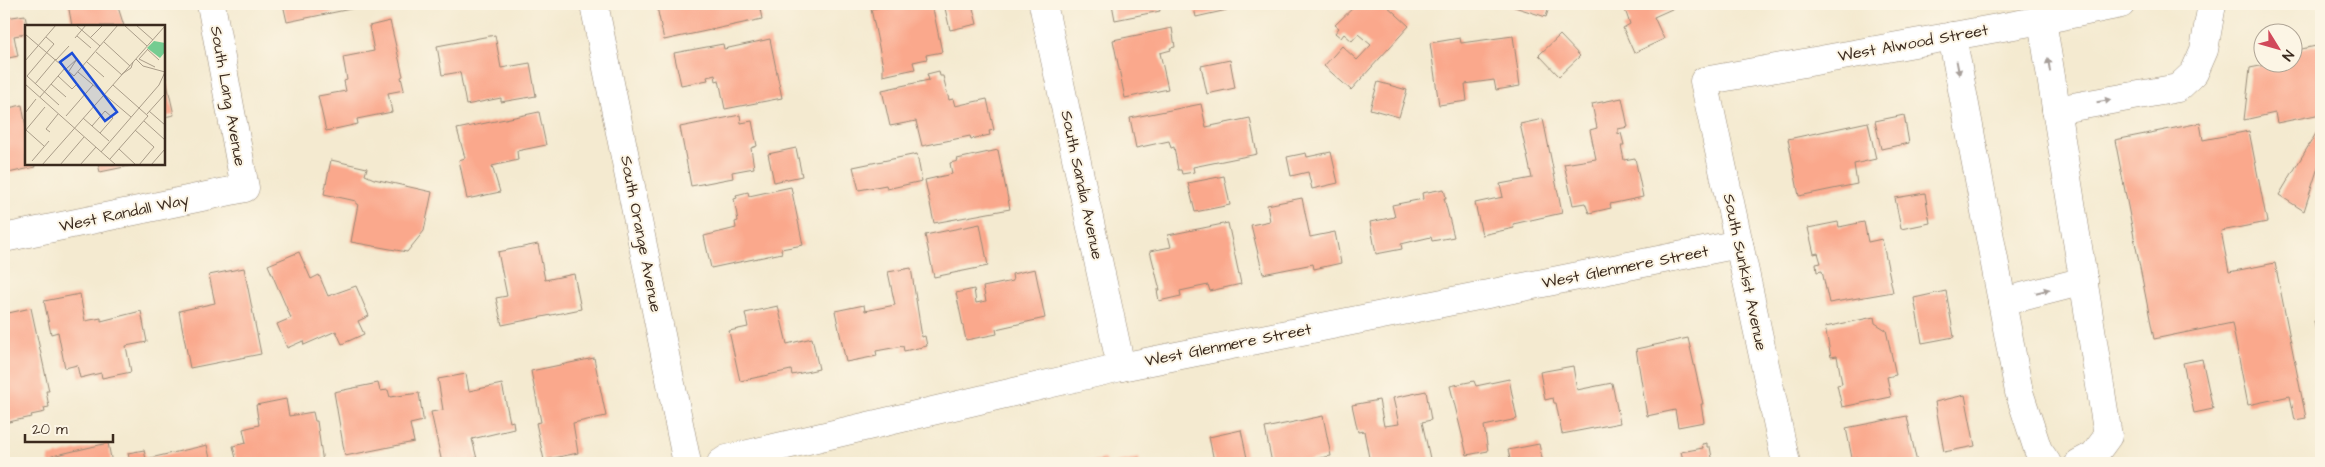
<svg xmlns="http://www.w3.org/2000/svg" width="2325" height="467" font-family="'Architects Daughter',sans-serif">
<rect width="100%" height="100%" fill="#fcf5e5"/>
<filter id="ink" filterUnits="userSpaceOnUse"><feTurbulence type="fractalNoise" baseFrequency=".02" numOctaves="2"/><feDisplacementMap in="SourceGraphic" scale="10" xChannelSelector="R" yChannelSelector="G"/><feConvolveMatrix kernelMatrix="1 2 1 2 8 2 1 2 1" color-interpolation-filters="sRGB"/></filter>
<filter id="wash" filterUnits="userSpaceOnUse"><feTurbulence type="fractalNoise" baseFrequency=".0096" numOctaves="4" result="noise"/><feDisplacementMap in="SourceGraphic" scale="20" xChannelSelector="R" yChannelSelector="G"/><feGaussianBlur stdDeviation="1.12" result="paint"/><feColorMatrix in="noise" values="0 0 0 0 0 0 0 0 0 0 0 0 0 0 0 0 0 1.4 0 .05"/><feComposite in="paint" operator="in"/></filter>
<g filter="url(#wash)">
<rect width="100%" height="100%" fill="#f4ead0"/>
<g id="blocks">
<g fill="#faa88c">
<path d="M68,4h49l7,22h-52z"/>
<path d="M283,4h82v2l-78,16z"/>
<path d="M673,4h86l3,15 -98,21 -7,-33z"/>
<path d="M895,4h37l10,48 -16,3 1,4 -14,3 2,7 -32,7v-10l-12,-57z"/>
<path d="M944,4h28l5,20 -27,6z"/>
<path d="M1112,4h52v2l-5,1 1,4 -45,9z"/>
<path d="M1193,4h33l1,6 -31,7z"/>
<path d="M1357,4h28l24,22 -58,64 -27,-24 18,-20 15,14 14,-15 -13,-11 -6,7 -8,-7 -3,4 -6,-5 4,-5 -4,-3z"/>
<path d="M1505,4h45l-4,13z"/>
<path d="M1623,4h60l-29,13 10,22 -30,14 -11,-25 7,-4z"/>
<path d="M4,12l2,6 19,-3 2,11 -1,8 -12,2 4,20 -14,3z"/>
<path d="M390,21l13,55 -2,1 3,13 -16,3 4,19 -35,7 1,5 -32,7 -8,-35 28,-5 -2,-10 3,-1 -4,-23 31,-6 -5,-25z"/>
<path d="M1172,28l3,19 -5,1 1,2 -11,3 8,36 -43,9 -12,-58z"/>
<path d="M495,35l6,33 29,-5 6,33 -35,6v-4l-35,7 -6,-33 -18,3 -5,-29z"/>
<path d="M1560,35l20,21 -21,20 -20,-21z"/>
<path d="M1513,36l7,50 -24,4 -2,-10 -29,4 2,17 -28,4 -9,-62 30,-5 1,5z"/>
<path d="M770,39l12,59 -57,11 -6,-29 -3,1 -1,-6 -8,2 1,3 -27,5 -7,-32 49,-9 1,5z"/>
<path d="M2321,45v69l-44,9 -2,-10 -31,7 6,-52 15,-3 -1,-3h28v-11z"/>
<path d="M1230,60l5,28 -28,6 -6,-28z"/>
<path d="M164,70l10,45 -10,2z"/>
<path d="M939,71l1,5h3l6,24 4,-1 2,7 32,-7 7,31 -5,1 1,4 -19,4 -1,-3 -48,10 -6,-25 -26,5 -8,-36 47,-10 -2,-6z"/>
<path d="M1378,82l29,8 -8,27 -29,-8z"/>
<path d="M1622,98l6,29 -10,2v5l3,-1 3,12h-3l3,15 11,-2 8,39 -33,7 1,4 -22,5 -4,-10 -12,2 -9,-41 32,-5 -6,-29 7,-2 -5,-24z"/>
<path d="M1201,104l5,23 44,-9 7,36 -64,13 1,5 -12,2 -1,-4h-3l-4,-23 -3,1 -2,-7 -33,7 -6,-30z"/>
<path d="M22,105l4,22v37h8l1,3 -31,7v-65z"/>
<path d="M539,112l7,33 -29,6 1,9 -26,6 8,26 -33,7 -8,-39 6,-2 -8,-29z"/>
<path d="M740,115l1,8 11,-2 5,25 -6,2 3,20 -22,4 1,6 -42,8 -11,-59z"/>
<path d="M1904,115l5,28 -28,6 -6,-28z"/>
<path d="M1543,119l19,94 -49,11 1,4 -32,7 -7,-32 28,-6 -3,-13 32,-6 -12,-54z"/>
<path d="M1868,122l8,37 -22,5 3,20 -58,12 -11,-57z"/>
<path d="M2200,123l3,17 46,-9 18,91 -46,9 8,41 46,-9 31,155 -11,2 -5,-24 -42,9 -16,-82 -78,16 -39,-199z"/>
<path d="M2318,130l3,2v26l-17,53 -25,-16z"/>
<path d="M796,148l6,28 -28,6 -6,-28z"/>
<path d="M998,150l12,59 -76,14 -9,-43 27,-6 -2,-11 8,-2 -1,-2z"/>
<path d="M1331,152l7,31 -26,6 -4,-17 -17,4 -4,-19 19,-4 1,4z"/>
<path d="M917,154l5,27 -35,8 -1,-4 -27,5 -6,-23z"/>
<path d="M331,160l36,8 -2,7 9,4 58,13 -8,39 -17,21 -56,-10 7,-38h-2v-3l-32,-7z"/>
<path d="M98,164h36v1l-34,7z"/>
<path d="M1224,176l6,29 -35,7 -7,-29z"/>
<path d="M791,187l12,58 -22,4 1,4 -71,15 -7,-32 32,-8 -1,-6 3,-1 -4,-22 3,-1 -1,-3 12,-3 1,4z"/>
<path d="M1444,189l2,9h-2l10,39 -22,4 -1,-4 -30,7 1,5 -26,5 -6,-32 25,-5 -3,-12 31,-6 -1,-6z"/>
<path d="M1925,193l5,30 -29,6 -6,-31z"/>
<path d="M1302,198l8,39 25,-5 6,31 -27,6 -1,-5 -50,10 -12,-49 19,-4 -3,-16z"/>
<path d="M1838,222l1,5 25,-5 4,20 14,-3 11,53 -64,11 -7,-32 -5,1 -1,-8 5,-1 -3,-10 -4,1 -6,-26z"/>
<path d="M1228,223l13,61 -31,7 -2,-6 -28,6 1,5 -22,5 -2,-11h3l-10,-39 21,-4 -3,-12z"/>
<path d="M980,224l8,42 -54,11 -9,-42z"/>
<path d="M538,244l7,36 29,-6 7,35 -79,16 -6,-27 11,-2 -9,-44z"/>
<path d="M299,252l12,27 8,-4 9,21 28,-10 13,30 -11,5 6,13 -22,10 -6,-13 -32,14 -1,-4 -16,7 -10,-24 14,-6 -23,-53z"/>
<path d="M244,268l17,86 -71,14 -11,-57 36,-8 -6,-28z"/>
<path d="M911,268l11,69 3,-1 2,10 -23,5 -1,-5 -27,5 1,5 -31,6 -11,-51 29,-6 1,6 30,-6 -7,-33z"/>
<path d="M1035,269l10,49 -49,11 1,5 -31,6 -10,-47 18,-4 2,14 10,-2 -3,-14 30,-6 -1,-7z"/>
<path d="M1946,291l8,46 -32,6 -8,-45z"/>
<path d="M80,294l5,27 16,-3v3l40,-10 6,31 -21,4 5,26 -29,6 -1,-5 -21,5 -3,-13 -12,3 -7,-36 -7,2 -7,-33z"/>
<path d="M778,306l9,38 25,-6 7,31 -27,6 -1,-5 -51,11 -11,-50 19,-4 -3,-14z"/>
<path d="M31,308l18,83h-3l3,16 -5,1 1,4 -14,3 1,2 -28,6v-109z"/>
<path d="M1874,317l1,6 11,7 10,45 -9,2 4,20 -49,10 -5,-22 5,-1 -5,-28 -6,1 -6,-30z"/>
<path d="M2321,320v32h-1l-6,-31z"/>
<path d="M1688,338l15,66h-2l3,18 -26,5 -3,-17 -28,6 -11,-67z"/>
<path d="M594,358l12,58 -33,7 5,30 -34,7 -8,-37 5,-1 -10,-51z"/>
<path d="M2202,359l11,50 -19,4 -11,-50z"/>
<path d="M1573,366l4,24 35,-7 8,40 -58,11 -6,-31h-2l-1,-5 -8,2 -5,-28z"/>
<path d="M466,374l3,17 33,-7 8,38 3,-1 1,8 -42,10 6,24h-36l-11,-51 12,-2 -5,-31z"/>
<path d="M1509,379l8,40 -33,7 4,25 -21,4 -17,-69 24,-5 2,5z"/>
<path d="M378,383l2,8 8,-1 2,7 29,-4 4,25v3l-13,3 4,18 -69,14 -11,-64z"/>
<path d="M1426,391l5,29 -9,2 9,41h-61l-6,-32 -6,1 -6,-27 27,-5 5,26 15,-2 -6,-26z"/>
<path d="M1965,395l10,51 -31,6 -9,-50z"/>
<path d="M286,399l3,17 24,-4 2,9h2l6,42h-86l-4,-17 13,-3 -3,-14 16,-4 -3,-20z"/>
<path d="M1323,416l8,40 -38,7h-21l-7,-35z"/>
<path d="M1907,416l10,47h-66l7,-2 -1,-4 -5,1 -6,-30z"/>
<path d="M1241,430l6,28 -10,2 1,3h-30l6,-2 -5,-24z"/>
<path d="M108,443l4,20h-63l-1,-6z"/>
<path d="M1707,443v4h3l3,16h-29l-3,-11 22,-4 -1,-4z"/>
<path d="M1539,444l4,19h-32l-3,-13z"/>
<path d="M207,445l4,18h-81l-2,-10 16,-3 2,9z"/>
<path d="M373,458l1,5h-20l-1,-1z"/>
<path d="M1139,458l1,5h-24v-1z"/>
<path d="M1105,459l1,4h-17v-1z"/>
</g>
</g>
</g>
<g filter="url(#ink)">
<use href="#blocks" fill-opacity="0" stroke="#988a77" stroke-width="1"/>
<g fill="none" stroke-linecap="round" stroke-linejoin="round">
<defs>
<g id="minor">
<path d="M594,4l93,459"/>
<path d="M1043,4l78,363"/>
<path d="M2042,20l66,416 -14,19 -15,8"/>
<path d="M1952,36l67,356 19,58 9,13"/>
<path d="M2056,110l122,-22 16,-15 10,-23 8,-46"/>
<path d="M4,238l241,-50 -34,-184"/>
<path d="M2002,302l82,-21"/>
<path d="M721,463l6,-4 394,-92 618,-123"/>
<path d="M1786,463l-82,-382 338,-61 79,-16"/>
</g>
</defs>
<use href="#minor" stroke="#988a77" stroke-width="29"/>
<use href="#minor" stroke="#fff" stroke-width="28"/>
</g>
<defs><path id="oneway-solid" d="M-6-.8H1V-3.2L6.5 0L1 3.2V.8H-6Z" transform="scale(1.25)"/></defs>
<g fill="#a79f9a">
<use href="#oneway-solid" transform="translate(2049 65) rotate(-99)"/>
<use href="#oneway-solid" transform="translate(1958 68) rotate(79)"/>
<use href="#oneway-solid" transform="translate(2104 101) rotate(-10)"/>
<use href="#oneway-solid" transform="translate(2043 291) rotate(-14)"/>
</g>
</g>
<g text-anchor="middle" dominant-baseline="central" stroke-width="4" stroke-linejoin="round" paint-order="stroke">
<g font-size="16" fill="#3b2a1e" stroke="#fcf5e5">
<text transform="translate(1913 43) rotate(-10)">West Alwood Street</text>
<text transform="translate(228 96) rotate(80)">South Lang Avenue</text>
<text transform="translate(1082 185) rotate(78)">South Sandia Avenue</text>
<text transform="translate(124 213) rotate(-12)">West Randall Way</text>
<text transform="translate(641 234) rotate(79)">South Orange Avenue</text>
<text transform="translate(1625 267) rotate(-11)">West Glenmere Street</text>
<text transform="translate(1745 272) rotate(78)">South Sunkist Avenue</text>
<text transform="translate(1228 345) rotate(-11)">West Glenmere Street</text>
</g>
</g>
<g transform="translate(25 25)">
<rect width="140" height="140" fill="#f4ead0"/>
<path d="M129,16l11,2v9l-5,6 -13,-10z" fill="#74cc91"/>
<path fill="none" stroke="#aa9d89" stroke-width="1" d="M51,0l24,21M99,0l23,21M111,0l17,15M0,9l49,42 44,-51M52,11l14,12M21,12l8,7 -27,32 32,29M50,13l11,-13M65,13l13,-13M79,17l26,24M122,24l12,11M123,24l-9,10 16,8M71,27l26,23M111,34l7,7 22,6M31,35l13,-14M0,36l31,-36M62,37l17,15M41,44l11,-10 -8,12M53,47l53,45M97,49l9,-6 2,-6M33,51l14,13 4,-4M0,59l91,81M10,59l21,-25M26,59l15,13M15,72l25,-29M124,86l16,14M0,88l11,-14M122,89l18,-20M41,91l27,-31M58,93l26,23M119,96l21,19M67,101l13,-15 8,7 -13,15M1,105l18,16M110,105l19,17 -15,18M0,106l20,-24M25,107l-4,-3 12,-15M94,124l17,16M76,127l58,-67 6,-13M85,134l38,-43 -35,-31M7,136l17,-20M17,140l123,-139M35,140l24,-28M55,140l16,-18M126,140l14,-16"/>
<path fill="#1d4ed8" fill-opacity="0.15" stroke="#1d4ed8" stroke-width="2.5" d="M47,28l45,59 -12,9 -45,-59z"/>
<rect width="140" height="140" fill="none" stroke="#3b2a1e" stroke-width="2.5"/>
</g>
<rect width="2325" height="467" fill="none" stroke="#fcf5e5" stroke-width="20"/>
<g transform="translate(2278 48) rotate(127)"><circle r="24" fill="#fcf5e5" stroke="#afa495"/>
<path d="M0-4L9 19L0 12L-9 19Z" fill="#d1495b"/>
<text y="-8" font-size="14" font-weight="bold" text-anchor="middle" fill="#3b2a1e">N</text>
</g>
<path d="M25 434v8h88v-8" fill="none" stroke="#3b2a1e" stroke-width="2.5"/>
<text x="32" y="434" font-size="15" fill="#3b2a1e" stroke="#fcf5e5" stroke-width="4" paint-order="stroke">20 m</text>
</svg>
